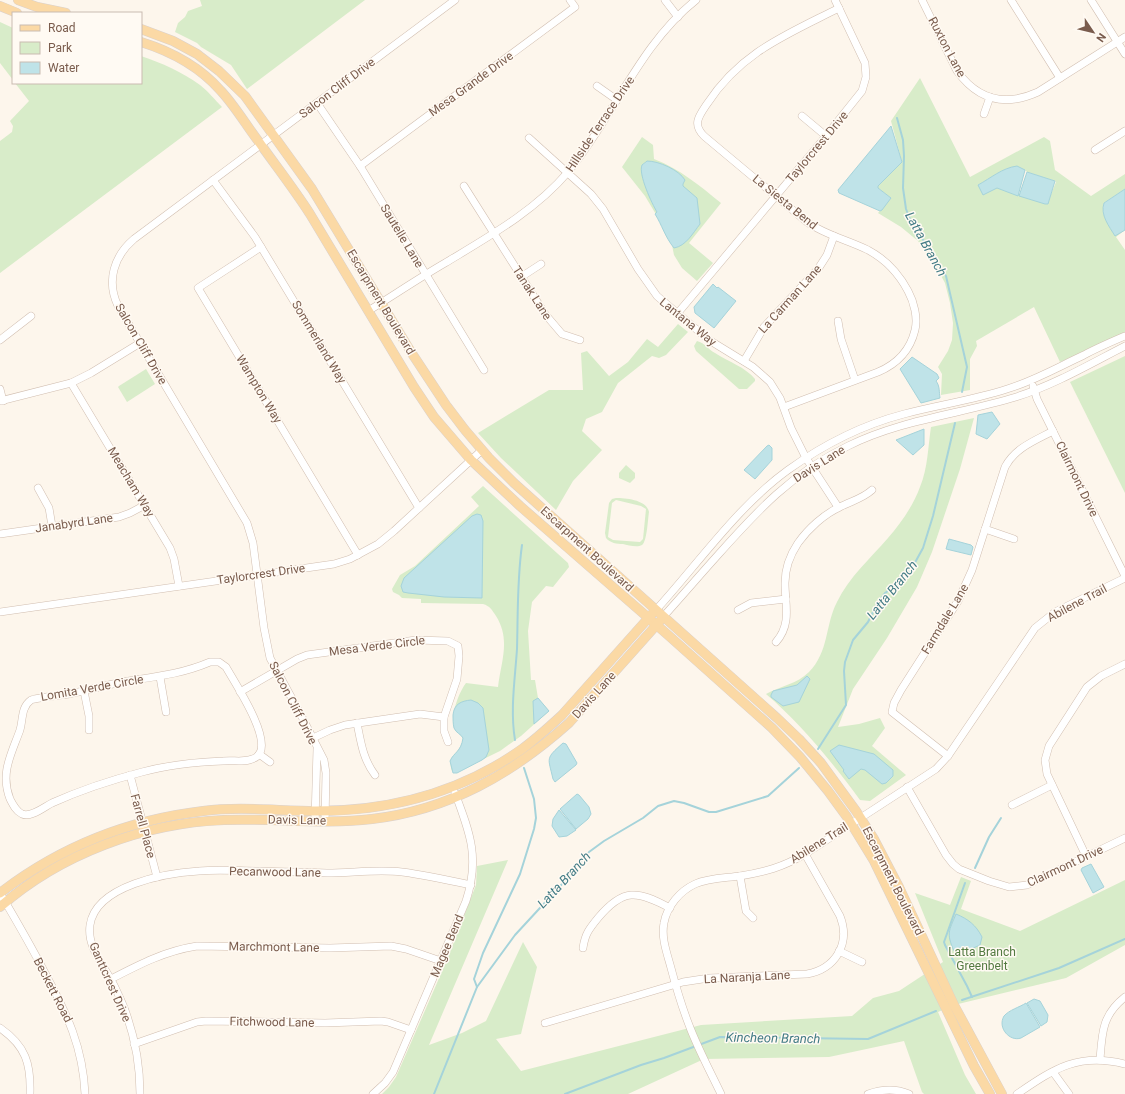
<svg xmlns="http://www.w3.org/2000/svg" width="1125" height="1094" font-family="Roboto,sans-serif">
<rect width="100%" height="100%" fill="#fdf6ec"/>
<g fill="#d8ecc9" fill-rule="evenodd">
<path d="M200,0h165l-118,89 -16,-24 -30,-18 -4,-4 -22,-11 3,-9 7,-6 3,-6 14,-5z"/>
<path d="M0,22l13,6v52l-13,-17z"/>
<path d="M141,56c21,7 41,16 59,29 8,6 15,15 22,22l-222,166v-132l12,-9 1,-6 -3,-5 19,-20 -14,-18h126z"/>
<path d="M920,78l50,99 74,-40 6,4 5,29 36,26 34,-22v15l-21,14c-4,11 5,23 11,32l10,-5 -9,7 9,13v84l-65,28 -26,-55 -58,34 1,5 -7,13v31l-29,5 1,-21 -4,-7 10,-16 4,-11 1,-17 -3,-20 -5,-20 -6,-11 -21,-31 -17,-14 -23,-14 13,-15 -13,-10v-2l24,-24 -11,-41zM1006,169l19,1 2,2 28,9 1,1 -9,22 -41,-13 -7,-3 -21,-3z"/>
<path d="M642,137l11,8 1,14c26,10 46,27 67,44l-32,40 24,20 -16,18 -15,-13 -8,-13 -2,-10 -6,-9 -3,-10 -18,-30 -23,-29z"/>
<path d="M678,324l10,8 -22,23 -7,3 -7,-2 -34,27 -16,29 -16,7 -4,12 20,19 -29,31 -17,29 -55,-52 -23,-25 71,-43h34l-2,-37 6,-2 22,25 19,-14 19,-23 11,8z"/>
<path d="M697,341c8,2 12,9 18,12 14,9 30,14 40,26v2l-8,8h-8l-43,-38 -2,-5z"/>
<path d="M1125,356v137l-55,-111z"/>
<path d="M146,369l9,15 -28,18 -9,-15 1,-1z"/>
<path d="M974,418l-14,51 -28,83 -15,35 -30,51 -34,51 -15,38 21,-3 21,-6 5,10 -13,18 34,29 -36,26 -10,-1c-27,-37 -60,-77 -94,-106 14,-8 31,-10 43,-22 20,-20 16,-47 28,-70 12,-25 33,-43 51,-64 13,-15 25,-32 32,-51 8,-19 8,-41 11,-60z"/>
<path d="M626,465l9,8v5l-5,5 -11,-5v-5z"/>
<path d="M483,486l85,77 1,4 -16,20 -7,-1 -14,16 -4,29 3,49h4l3,18 11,13 -28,25 -21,15 -45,22 -3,-2c-6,-18 8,-14 11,-33 -2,-4 -6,-5 -8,-9 -6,-12 4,-37 11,-46l32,4c3,-26 13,-47 -2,-71 -4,-6 -6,-10 -13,-12l-62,-1v-4l-19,-1 -3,-3 -6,-3 -1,-3 8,-14 15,-9 64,-60 -8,-9z"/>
<path d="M616,498c10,0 31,2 33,14 -1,6 -2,30 -7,33 -5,3 -14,0 -19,-1 -6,0 -13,-1 -17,-6l-1,-5 4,-30 3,-4zM616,500l25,6 5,3 -3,30 -3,3 -27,-2 -5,-3 4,-34z"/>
<path d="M508,860l-79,185 33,-12 24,-12 37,-79 14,25 -16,67 -25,5 25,32 180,-46 151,-9 21,-18 26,-7 44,-29 -28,-69 35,12 11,-28 10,4 -10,28 59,22 105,-51v65l-59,33 -112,27 -16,7 27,63 11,19h-52l-2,-2 -18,-51 -75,16 -125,2 -76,35h-246l7,-7 7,-10 51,-117 29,-75 1,-19z"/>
</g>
<g fill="#bfe3e8" stroke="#a5d3da">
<path d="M891,126l11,36 -24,24v2l13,10 -9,12 -2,1 -41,-18 -1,-3z"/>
<path d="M647,161c12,0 32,9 38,19l-2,4v2l14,12 3,26c-7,9 -14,22 -26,24 -9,-11 -12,-23 -19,-34l2,-2c-5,-8 -19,-38 -15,-47 2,-2 3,-2 5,-4z"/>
<path d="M1017,166l8,4 -7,26 -21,-8 -14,7 -5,-10c13,-7 24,-17 39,-19z"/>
<path d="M1027,172l28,9 -7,23h-3l-26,-8z"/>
<path d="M1125,189v41l-10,6c-6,-10 -15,-21 -11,-33z"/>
<path d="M713,284l4,4 1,-1 18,14 -22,27 -19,-15 -1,-6z"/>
<path d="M912,357l25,17 2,4 -3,3c4,5 3,11 4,17l-19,5 -21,-34z"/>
<path d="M992,412l8,12 -13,15 -11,-5 2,-19z"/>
<path d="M924,429v16l-11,10 -17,-15z"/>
<path d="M769,445l3,3v12l-17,19 -11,-9 23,-24z"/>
<path d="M477,514l4,1 2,6 -1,77 -38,-1 -36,-4 -5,-1 -2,-6 3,-8 68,-62z"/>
<path d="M949,539l22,6 2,2 -2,8 -25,-6z"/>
<path d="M807,676l3,3 -11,23 -16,4 -12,-9v-2l2,-4 24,-6z"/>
<path d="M538,698l11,13 -15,13 -1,-23z"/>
<path d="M471,700l7,3 5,5 6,42 -3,7 -4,3 -25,13h-4l-3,-12c4,-9 11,-9 13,-23 -2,-4 -7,-5 -9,-10 -1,-4 -1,-9 -1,-13 1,-11 8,-14 18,-15z"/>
<path d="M563,743l3,1 11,19 -1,2 -21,17 -2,-3c-5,-22 -8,-20 10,-36z"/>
<path d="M839,745l35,9 19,16v6l-7,7 -4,1 -17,-14 -4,-1 -12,10 -6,-8 1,-1 -14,-19z"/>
<path d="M577,794l2,1 10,12 2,7 -3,5 -12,10 -16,-20z"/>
<path d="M559,810l17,20 -9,6 -8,1 -7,-11 1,-7z"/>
<path d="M1091,864l13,23 -11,6 -12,-23 1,-2z"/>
<path d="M956,914c12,5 20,11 26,23l-2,8 -20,9 -6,-3c-8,-18 -5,-20 2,-37z"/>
<path d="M1034,999l6,2 8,14 -1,7 -6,4 -14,-23z"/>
<path d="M1026,1003l14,24 -19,11c-11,4 -24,-10 -17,-22 5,-6 16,-9 22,-13z"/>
</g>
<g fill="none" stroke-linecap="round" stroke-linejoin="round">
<g stroke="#a5d3da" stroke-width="2">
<path d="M897,118l6,22 1,16 -1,32 3,21 4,10 36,57 21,91 -5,25"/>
<path d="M515,740c-5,-30 0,-61 2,-91 1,-35 0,-69 5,-104"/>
<path d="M818,749l28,-44 -2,-34 1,-9 8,-22 15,-18 9,-18 8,-11 16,-11 11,-14 11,-20 10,-32 22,-93"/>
<path d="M975,868l14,-31 12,-19"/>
<path d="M965,883l-21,59 1,3 22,41 5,11"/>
<path d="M477,987l-3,-8 9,-26 37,-79 14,-45 2,-11 -2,-19 -10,-31"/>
<path d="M962,1000l97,-32 66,-29"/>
<path d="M434,1094l43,-107 38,-52 60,-65 14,-18 15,-11 39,-23 15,-12 16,-5 10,2 25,9h7l52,-16 31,-28"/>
<path d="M565,1094l76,-29 23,-7 56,-21 148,2 68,-28"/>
</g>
<defs>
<g id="minor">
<path d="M665,0l13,17"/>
<path d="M922,0l35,71c21,29 48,36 81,21l87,-55"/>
<path d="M1011,0l49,78"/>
<path d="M1091,0l34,54"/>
<path d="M597,86l20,14"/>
<path d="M317,103l43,63 124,204"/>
<path d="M984,114l6,-17"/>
<path d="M802,116l24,20"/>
<path d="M529,138l62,56 12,15 35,60 19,27 52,44 44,27 17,15 10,16 11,30 15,30 32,49"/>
<path d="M1095,150l30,-19"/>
<path d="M360,166l215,-159 -5,-7"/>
<path d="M213,180l42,57 164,271"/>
<path d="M464,186l81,128 17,20 18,6"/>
<path d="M261,247l-63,41 160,267"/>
<path d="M521,277l20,-13"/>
<path d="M368,311c26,-16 51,-33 77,-48 43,-26 90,-52 123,-91 45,-54 72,-128 128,-172"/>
<path d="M677,314l145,-173 40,-50 4,-14 -1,-14 -30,-63"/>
<path d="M838,321l3,18 14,41"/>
<path d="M0,340l31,-24"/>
<path d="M744,361l20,-34 54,-58 9,-14 7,-19"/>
<path d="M71,383l99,165 4,11 5,27"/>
<path d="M1033,386l4,13 88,177"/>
<path d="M0,389l3,12"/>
<path d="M0,401l71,-18 20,-10 49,-30"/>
<path d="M784,407l94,-35c19,-8 32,-21 37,-42 3,-12 -1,-28 -7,-39 -9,-17 -23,-32 -40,-41 -20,-10 -43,-15 -61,-28l-103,-86c-12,-12 -5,-20 3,-32 34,-52 79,-69 132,-96"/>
<path d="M38,488l11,20 3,18"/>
<path d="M985,529l29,10"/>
<path d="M0,534l119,-17 11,-4 15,-8"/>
<path d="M656,610c41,-45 82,-104 132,-140 35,-25 74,-45 116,-56 34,-9 69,-14 103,-25 27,-8 51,-22 77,-34 13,-7 27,-13 41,-19"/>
<path d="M738,610l13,-7 35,-4"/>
<path d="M0,612l320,-46 14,-2 16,-5 28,-15 16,-13 88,-81"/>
<path d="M663,617c18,-20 36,-41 54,-61 40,-45 75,-83 131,-110 52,-26 112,-32 168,-49 38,-12 74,-33 109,-51"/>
<path d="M776,642c16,-18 9,-38 9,-59 0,-14 5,-28 13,-40 10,-14 26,-29 42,-36 11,-6 22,-8 32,-17"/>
<path d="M210,662h9l7,5c10,18 43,67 34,86 -2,4 -7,6 -11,7 -8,2 -17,0 -26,1 -27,1 -55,4 -81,11 -31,8 -61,18 -90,31 -8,4 -21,15 -30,11 -6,-3 -9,-9 -12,-15 -10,-26 1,-44 10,-69 3,-10 1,-23 11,-30 4,-2 32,-5 38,-6 22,-4 43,-11 65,-14 27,-4 50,-7 76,-18z"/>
<path d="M160,677l6,35"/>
<path d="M84,691l5,25v14"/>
<path d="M240,692l57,-33 10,-4 109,-15 32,1 10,5 1,10 -2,23 -13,38v14l4,11"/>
<path d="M357,723c4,20 6,36 18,52"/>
<path d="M313,738l17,-8 15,-5 75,-11 24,3"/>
<path d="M259,754l11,8"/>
<path d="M948,756l-56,-44 2,-9 7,-13 57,-89 14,-31 33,-103c10,-19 29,-26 48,-36"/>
<path d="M130,775l27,102"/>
<path d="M907,787l39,68 7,9 6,5 30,12 20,6 18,-2 98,-47"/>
<path d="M1012,805l40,-20"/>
<path d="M315,821l2,-72"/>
<path d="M325,821l1,-48 -2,-13 -22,-43 -32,-59 -6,-30 -11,-85 -6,-20 -129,-217c-12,-25 -4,-50 16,-67l321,-239"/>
<path d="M1086,856l-39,-82 -2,-14 4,-14 38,-59 14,-11 24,-12"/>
<path d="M740,876l6,35 7,7"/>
<path d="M0,893c16,27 31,53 45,80 22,41 38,74 40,121"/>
<path d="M583,948c2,-14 6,-19 15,-30 25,-30 39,-28 72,-10"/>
<path d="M839,951l23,11"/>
<path d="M111,979c29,-15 54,-28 86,-33l133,2 61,-2 15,3 35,12"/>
<path d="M545,1023l138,-41 26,-4 98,-4c28,-5 44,-30 33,-58l-35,-62"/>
<path d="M0,1028c26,18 31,36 30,66"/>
<path d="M134,1044l63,-22 9,-1 119,2 56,-2 7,1 23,8"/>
<path d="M1100,1060c2,-27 2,-45 25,-63"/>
<path d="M1053,1072l16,22"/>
<path d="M140,1094c0,-30 -6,-61 -17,-89 -4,-9 -8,-19 -13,-27 -9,-16 -23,-33 -20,-53 6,-40 76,-52 109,-54 20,-2 41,0 61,0 22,1 44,1 67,2 25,0 50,-4 75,-1 23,3 46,8 69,13"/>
<path d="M373,1094l12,-11 8,-11 73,-171c14,-43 4,-68 -11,-108"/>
<path d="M721,1094c-11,-23 -23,-45 -32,-69 -7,-18 -13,-38 -18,-57 -4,-15 -10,-30 -7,-45 3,-17 16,-32 31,-39 13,-6 31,-6 45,-8 25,-4 43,-9 65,-22l131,-85 12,-13 87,-128 20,-16 70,-34"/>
<path d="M868,1094c14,-5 27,-6 41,0"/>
<path d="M1017,1094c37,-25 61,-42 108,-30"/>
</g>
<g id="major">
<path d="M18,0l19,7 29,6"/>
<path d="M0,6l17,7"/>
<path d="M141,29l32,12 24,13 22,17 26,25 67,93 99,163 35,53 19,25 24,28 25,25 263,235 22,21 22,24 35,48 18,28 25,48 55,118 48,89"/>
<path d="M141,42c29,9 59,25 80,49 14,15 25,34 38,51 17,24 35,47 51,72l104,173 20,30 37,43 49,46 148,129 104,93 28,29 28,34 19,26 27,44 100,205 16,28"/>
<path d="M0,893c61,-47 127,-73 203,-82 38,-5 76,0 113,0 76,0 144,-18 206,-62 14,-10 27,-22 40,-34l90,-101"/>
<path d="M0,907c60,-53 144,-84 224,-87 49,-2 99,5 148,-1 77,-9 140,-45 197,-96l91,-102"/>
</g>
</defs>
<use href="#minor" stroke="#d1beb0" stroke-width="8"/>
<use href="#major" stroke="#dad1cd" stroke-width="10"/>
<use href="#minor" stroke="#fff" stroke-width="7"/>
<use href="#major" stroke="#fbd9a5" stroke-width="9"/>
</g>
<g text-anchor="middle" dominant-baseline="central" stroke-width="3" stroke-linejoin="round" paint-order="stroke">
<g font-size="12" fill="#7a5c4d" stroke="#fffaf3">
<text transform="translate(947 47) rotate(62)">Ruxton Lane</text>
<text transform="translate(471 84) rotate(-36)">Mesa Grande Drive</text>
<text transform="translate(337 88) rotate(-37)">Salcon Cliff Drive</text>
<text transform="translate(600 124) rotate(-56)">Hillside Terrace Drive</text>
<text transform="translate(817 147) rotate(-50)">Taylorcrest Drive</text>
<text transform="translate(785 202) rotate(39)">La Siesta Bend</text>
<text transform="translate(402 236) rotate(59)">Sautelle Lane</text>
<text transform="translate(532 293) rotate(57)">Tanak Lane</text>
<text transform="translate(790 299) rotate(-48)">La Carman Lane</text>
<text transform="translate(381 302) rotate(59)">Escarpment Boulevard</text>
<text transform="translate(688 322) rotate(39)">Lantana Way</text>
<text transform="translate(319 342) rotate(59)">Sommerland Way</text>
<text transform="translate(141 344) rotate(60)">Salcon Cliff Drive</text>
<text transform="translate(259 389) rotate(59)">Wampton Way</text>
<text transform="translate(819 464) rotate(-32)">Davis Lane</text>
<text transform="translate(1077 479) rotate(64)">Clairmont Drive</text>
<text transform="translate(131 482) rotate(59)">Meacham Way</text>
<text transform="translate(74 523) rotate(-8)">Janabyrd Lane</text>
<text transform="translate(587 549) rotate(42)">Escarpment Boulevard</text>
<text transform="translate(261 574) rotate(-8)">Taylorcrest Drive</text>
<text transform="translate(1077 603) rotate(-28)">Abilene Trail</text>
<text transform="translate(945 619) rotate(-59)">Farmdale Lane</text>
<text transform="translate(377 646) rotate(-7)">Mesa Verde Circle</text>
<text transform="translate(92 688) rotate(-10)">Lomita Verde Circle</text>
<text transform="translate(594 695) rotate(-48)">Davis Lane</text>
<text transform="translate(293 703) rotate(63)">Salcon Cliff Drive</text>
<text transform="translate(297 820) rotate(1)">Davis Lane</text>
<text transform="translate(143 826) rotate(75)">Farrell Place</text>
<text transform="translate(819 843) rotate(-32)">Abilene Trail</text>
<text transform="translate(1065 866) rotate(-25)">Clairmont Drive</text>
<text transform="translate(275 872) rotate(1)">Pecanwood Lane</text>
<text transform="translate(893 881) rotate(63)">Escarpment Boulevard</text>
<text transform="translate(447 946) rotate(-67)">Magee Bend</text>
<text transform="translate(274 947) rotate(1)">Marchmont Lane</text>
<text transform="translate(747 977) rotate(-3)">La Naranja Lane</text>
<text transform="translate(110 982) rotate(66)">Ganttcrest Drive</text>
<text transform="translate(53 990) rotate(63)">Beckett Road</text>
<text transform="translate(272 1022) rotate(1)">Fitchwood Lane</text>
</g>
<g font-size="12" fill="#537a41" stroke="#fffaf3">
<text x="982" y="952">Latta Branch<tspan x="982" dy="14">Greenbelt</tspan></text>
</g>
<g font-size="13" font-style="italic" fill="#437c86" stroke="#fffaf3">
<text transform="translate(926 244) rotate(61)">Latta Branch</text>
<text transform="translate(892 590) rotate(-51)">Latta Branch</text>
<text transform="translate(564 880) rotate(-47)">Latta Branch</text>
<text transform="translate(773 1038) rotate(1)">Kincheon Branch</text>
</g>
</g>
<rect x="12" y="12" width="130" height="72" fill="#fffaf3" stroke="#cabbb1"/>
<rect x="20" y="25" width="20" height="6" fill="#fbd9a5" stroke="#cabbb1"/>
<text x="48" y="32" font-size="12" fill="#7a5c4d">Road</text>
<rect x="20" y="42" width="20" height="12" fill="#d8ecc9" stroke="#cabbb1"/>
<text x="48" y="52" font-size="12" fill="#7a5c4d">Park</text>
<rect x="20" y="62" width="20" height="12" fill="#bfe3e8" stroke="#cabbb1"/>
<text x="48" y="72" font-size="12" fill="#7a5c4d">Water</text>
<g transform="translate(1093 32) rotate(125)" stroke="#fffaf3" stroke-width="3" paint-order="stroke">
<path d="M0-3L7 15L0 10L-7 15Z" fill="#7a5c4d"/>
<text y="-6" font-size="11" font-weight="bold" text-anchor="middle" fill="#7a5c4d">N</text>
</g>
</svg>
